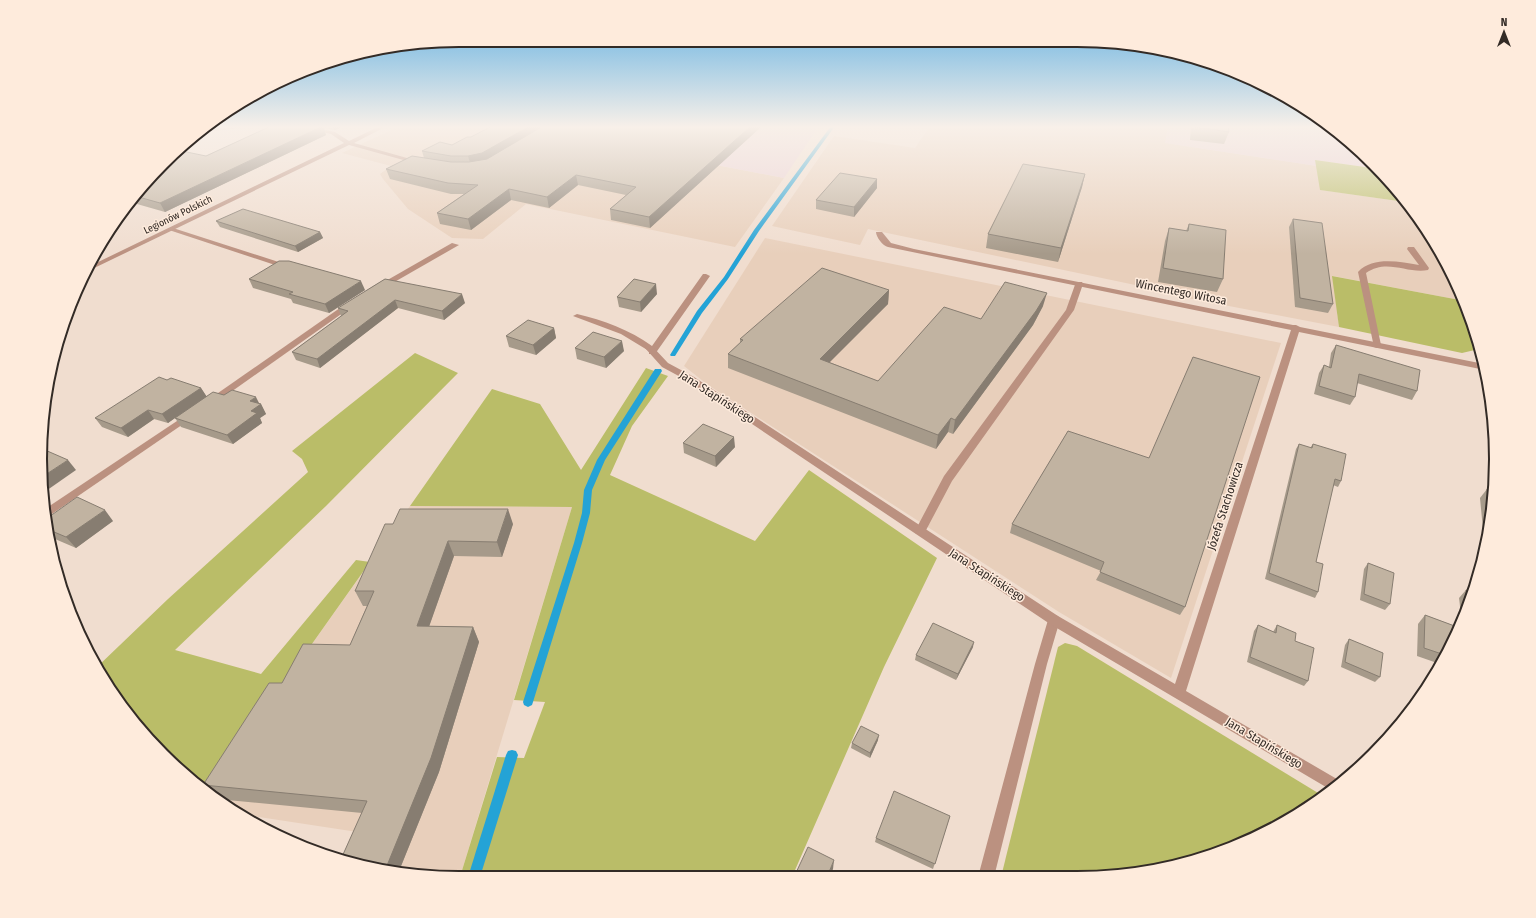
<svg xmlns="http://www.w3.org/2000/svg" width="1536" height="918" font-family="'Fira Sans Condensed',sans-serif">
<rect width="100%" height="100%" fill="#f0ddcf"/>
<g fill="#e8cfbb">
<path d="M400,126h114l270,52 -49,69 -209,-43 -43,35 -31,-1 -44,-29 -25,-30 -3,-5 11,-8 -49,-13z"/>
<path d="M935,126h233l-2,17 151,23 4,24 84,12 21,24 39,75 -132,-25 6,51 -199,-38v-3l-272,-57 -8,16 -88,-19 62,-90 81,12 13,-19z"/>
<path d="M765,238l516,105 -110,335 -112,-66 -351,-227 -24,-19z"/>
<path d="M410,506l162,1 -112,370h-29l-82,-16 15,-28 -124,-19 -14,-7 -19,-15z"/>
</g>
<g fill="#ead0d5">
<path d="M514,126h305l-35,52z"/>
<path d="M1168,126h160l45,37 6,6 -63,-9 1,6 -152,-23z"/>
</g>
<g fill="#babd68">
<path d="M1315,160l64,9 26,33 -85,-12z"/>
<path d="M1332,276l133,25 14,48 -17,4 -123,-26z"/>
<path d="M415,353l43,20 -132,133 -151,144 86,24 95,-114 14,2 -163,230 -44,-37 -37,-41 -30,-46 72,-69 140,-127 -6,-13 -10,-8z"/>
<path d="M646,368l22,8 -36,50 -22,49 145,66 54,-71 128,88 -53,109 -92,210h-332l37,-120 27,1 21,-56 -31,-2 58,-193 -162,-1 82,-117 48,15 41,66z"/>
<path d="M1065,643l12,3 246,150 -37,26 -100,42 -81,13h-104l57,-230z"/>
</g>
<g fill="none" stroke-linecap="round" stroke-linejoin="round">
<g fill="#24a3d6" fill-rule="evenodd">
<path d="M831,126h4l-76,105 -31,48 -26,34 -27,43h-4l-1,-1 27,-44 27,-34 30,-47z"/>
<path d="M655,369h6l1,2 -57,89 -13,30 -2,23 -8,30 -49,159 -1,3 -4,2 -4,-2 -1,-3 51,-159 8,-30 2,-23 13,-30z"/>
<path d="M512,750l4,1 2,4 -38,122h-12l38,-122 2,-4z"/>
</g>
<g fill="#bb9180" fill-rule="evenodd">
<path d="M169,228h4l118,38 -1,2h-6l-115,-38z"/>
<path d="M1408,247h6l15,21 -1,2c-21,4 -41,-12 -62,3l15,72 -4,3 -3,-1 -16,-75c15,-16 42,-10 61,-7l-12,-16z"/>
<path d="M703,274h3l4,2 -55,78h-6v-3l-28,-17 -48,-18 4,-2c26,6 53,16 75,32z"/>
<path d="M1076,282h6l1,2 -9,26 -122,171 -28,53h-8l-1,-3 29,-55 122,-166z"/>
<path d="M1054,615l4,1 2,4 -13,44 -53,213h-16l57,-213 13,-44 2,-4z"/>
</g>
<g fill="#bb9180" fill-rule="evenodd">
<path d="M230,126h14l-3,2 -45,5 4,-3z"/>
<path d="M295,126h10l30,6 14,9 31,-15h7l-33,17 67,19 -3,2 -69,-19 -261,126 4,-6 252,-122 -13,-9z"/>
<path d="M876,232h6l9,11 23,6 379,76h3l4,2 184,37 1,6 -186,-38 -113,359 156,91 -11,8 -281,-166 -362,-243 -26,-14 -17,-19 1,-2h6l16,17 26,14 364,239 117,68 116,-354 -403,-83c-5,-1 -12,-10 -12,-15z"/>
<path d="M452,243l7,2 -75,43h-3l-4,-2z"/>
<path d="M347,303h3l4,2 -140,99h-6l-2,-2 2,-2z"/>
<path d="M189,413l5,3 -2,2 -146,100 -1,-9z"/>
</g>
</g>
<g fill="#a69a8a">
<path d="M271,126h74l-10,4 -11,-2 2,7 -161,77 -35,-10 33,-39 43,-7z"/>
<path d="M492,126h270l-112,102 -39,-8 -1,-11 16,-14 -48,-10 -29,23 -38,-8 -40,30 -31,-6 -3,-11 27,-19h-13l-61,-15 -4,-10 38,-11 -2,-7 30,-6 19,-8z"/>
<path d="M1191,126h37l1,6 -5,12 -34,-4z"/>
<path d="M1085,174l-3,13 -24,75 -72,-14 2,-14z"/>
<path d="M877,179v9l-23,29 -38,-8v-9z"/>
<path d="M1293,219l40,85 -5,9 -33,-6 -6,-80z"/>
<path d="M216,221l104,11 3,6 -25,14 -78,-25z"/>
<path d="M1189,224l34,55 -6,13 -59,-10 7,-41 4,-13 17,3z"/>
<path d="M249,279l116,11 -36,23 -36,-10 -2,-4 -38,-11z"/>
<path d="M385,279l80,24 -21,17 -46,-12 -78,60 -24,-8 -4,-8 49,-36 -3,-8z"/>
<path d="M889,290l-1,14 -59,58 49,19 103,-62 62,-13 -10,19 -80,109 -5,-2 -12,17 -208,-81v-14l12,-11v-4z"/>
<path d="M657,294l-16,18 -22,-5 -2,-10z"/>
<path d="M554,328l2,10 -20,17 -27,-8 -3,-11z"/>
<path d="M1336,345l81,46 -5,9 -55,-17 -2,14 -5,8 -36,-11 5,-21 5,-8 5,2 2,-14z"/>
<path d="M575,348l49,3 -18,17 -29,-9z"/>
<path d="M201,388l5,8 18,-1 37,9 5,10 -6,4 2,5 -29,21 -52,-17 -6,-9 -7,5 -14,-4 -26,18 -26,-10 -7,-9z"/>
<path d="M1068,431l117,176 -5,8 -84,-35 5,-9 -91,-38 2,-9z"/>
<path d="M683,443l52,4 -19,20 -32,-14z"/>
<path d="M1299,444l11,4 3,-4 28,37 -3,6 -5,-2 -17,77 2,30 -3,6 -50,-19 31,-130z"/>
<path d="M1487,489l6,2 -5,50 -3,10 -5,-53z"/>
<path d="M46,519l67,2 -37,27 -28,-12z"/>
<path d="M393,524h120l-11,33 -48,-1 -25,70 44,1 6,15 -40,130 -40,99 -58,-12 21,-46 -145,-14 -14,-14 79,-102 68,-38 17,-39h-4l-8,-15z"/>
<path d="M1368,563l22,41 -5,6 -25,-10 4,-31z"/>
<path d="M1466,590l6,2 -8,28 -2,3 -3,-25z"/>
<path d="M1425,615l35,13 -20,36 -23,-8 1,-32z"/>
<path d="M1258,625l15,7 4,-7 18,16 13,40 -4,5 -57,-24 7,-31z"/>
<path d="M1349,639l31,38 -5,5 -34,-15 4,-22z"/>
<path d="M973,647l-17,33 -41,-20 1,-5z"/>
<path d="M878,740l-8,18 -19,-10 1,-5z"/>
<path d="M950,816l-17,53 -58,-27 1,-4z"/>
</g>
<g fill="#877d71">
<path d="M323,126l3,9 -161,77 -5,-9z"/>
<path d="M333,126h12l-10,4z"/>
<path d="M530,126h14l-60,38 -13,2 -3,-10z"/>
<path d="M751,126h11l-112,102 -1,-11z"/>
<path d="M1085,174l-3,13 -24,75 3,-14z"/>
<path d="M576,175l2,10 -29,23 -2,-11z"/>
<path d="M877,179v9l-23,29v-10z"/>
<path d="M509,189l2,11 -40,30 -3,-11z"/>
<path d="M320,232l3,6 -25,14 -3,-6z"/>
<path d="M361,281l4,9 -36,23 -4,-9z"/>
<path d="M656,284l1,10 -16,18 -1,-10z"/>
<path d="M889,290l-1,14 -69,69 1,-14z"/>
<path d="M1047,293l-4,13 -10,19 -80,109 2,-14z"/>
<path d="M462,294l3,9 -21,17 -2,-9z"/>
<path d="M395,300l3,8 -78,60 -3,-9z"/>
<path d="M554,328l2,10 -20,17 -3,-10z"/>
<path d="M622,341l2,10 -18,17 -2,-11z"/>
<path d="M201,388l6,9 -32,21 -7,5 -6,-9z"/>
<path d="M256,397l4,8 1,-1 5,10 -6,4 2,5 -29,21 -6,-9 24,-24 -1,-10z"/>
<path d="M148,410l6,9 -26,18 -7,-9z"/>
<path d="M951,418l-3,14 -12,17 2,-14z"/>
<path d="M734,437l1,10 -19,20 -1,-11z"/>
<path d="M68,460l8,10 -33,23 -1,-16z"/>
<path d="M508,509l5,15 -11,33 -5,-15z"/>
<path d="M105,510l8,11 -37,27 -10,-11z"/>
<path d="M448,541l6,15 -30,85 -7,-15z"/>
<path d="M473,627l6,15 -40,130 -40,99 -13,-3z"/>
<path d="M974,642l-1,5 -17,33 2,-6z"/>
<path d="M879,735l-1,5 -8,18v-5z"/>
<path d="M834,860l-1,9 -3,8h-3z"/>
</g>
<g fill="#c1b3a1" stroke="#877d71">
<path d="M271,126h52l-163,77 -25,-7 28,-33 14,-13 29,6z"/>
<path d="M492,126h38l-48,27 -14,3h-17l-29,-5 18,-9 12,3 15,-8h4z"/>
<path d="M543,126h208l-102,91 -39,-8 26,-22 -60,-12 -29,22 -38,-8 -41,30 -31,-6 41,-28 -30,-2 -62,-14 26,-13 39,6h18l18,-3z"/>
<path d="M1195,126h33l1,6 -34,-5z"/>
<path d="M1023,164l62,10 -24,74 -73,-14z"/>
<path d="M840,173l37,6 -23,28 -38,-7z"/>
<path d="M243,209l77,23 -25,14 -79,-25z"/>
<path d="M1293,219l29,4 11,81 -33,-6z"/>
<path d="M1189,224l37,6 -3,49 -60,-11 6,-40 19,3z"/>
<path d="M279,261h10l72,20 -36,23 -36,-10 4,-2 -44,-13z"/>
<path d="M822,268l67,22 -69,69 58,22 66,-74 37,12 24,-37 42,11 -11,18 -81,109 -4,-2 -13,17 -210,-81 15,-14 -3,-1z"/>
<path d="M385,279l77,15 -20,17 -47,-11 -78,59 -25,-7 56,-41 -10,-3z"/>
<path d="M634,279l22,5 -16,18 -23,-5z"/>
<path d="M528,320l26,8 -21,17 -27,-9z"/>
<path d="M593,332l29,9 -18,16 -29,-9z"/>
<path d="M1336,345l84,25 -3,21 -58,-17 -4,23 -36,-11 5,-21 7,3z"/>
<path d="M1193,357l67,20 -75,230 -85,-35 4,-10 -92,-38 56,-93 81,27z"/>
<path d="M159,377l8,3 4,-2 30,10 -39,26 -14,-4 -27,18 -26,-10z"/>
<path d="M232,390l24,7 -6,4 11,3 -10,7 6,2 -30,22 -52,-17 38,-26 11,3z"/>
<path d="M703,424l31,13 -19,19 -32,-13z"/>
<path d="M1299,444l13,4 1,-4 33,10 -5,27 -6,-2 -19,83 7,2 -5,28 -49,-19z"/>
<path d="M45,450l23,10 -26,17 -2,-18v-6z"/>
<path d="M1487,489l6,2 -3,29z"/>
<path d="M77,497l28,13 -39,27 -19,-8 -1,-10z"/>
<path d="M400,509h108l-11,33 -49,-1 -31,85 56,1 -42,131 -45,110 -45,-9 26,-58 -164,-16 66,-102h13l21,-39 47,1 24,-54h-19l30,-67h8z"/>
<path d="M1368,563l26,10 -4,31 -26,-10z"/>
<path d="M1466,590l6,2 -4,14z"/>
<path d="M1425,615l35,13 -15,27 -21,-7z"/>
<path d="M933,623l41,19 -16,32 -42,-19z"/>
<path d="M1258,625l18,8 1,-8 19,8 -1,8 19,7 -6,33 -58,-24z"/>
<path d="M1349,639l34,14 -3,24 -35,-15z"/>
<path d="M861,726l18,9 -9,18 -18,-10z"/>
<path d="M894,791l56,25 -15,48 -59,-26z"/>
<path d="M808,847l26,13 -7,17h-33z"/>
</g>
<linearGradient id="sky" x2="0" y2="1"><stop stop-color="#59ade1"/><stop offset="0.5" stop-color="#f8f0e9"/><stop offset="1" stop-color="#f8f0e9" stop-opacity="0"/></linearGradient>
<rect width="1536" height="254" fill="url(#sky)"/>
<g text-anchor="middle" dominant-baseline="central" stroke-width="3" stroke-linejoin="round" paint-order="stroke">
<g font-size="10" fill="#332b26" stroke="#feebdc">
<text transform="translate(178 215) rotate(-26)">Legionów Polskich</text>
</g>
<g font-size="12" fill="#332b26" stroke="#feebdc">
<text transform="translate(1181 292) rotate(11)">Wincentego Witosa</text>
<text transform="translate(717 397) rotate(33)">Jana Stapińskiego</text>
<text transform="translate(1225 506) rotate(-72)">Józefa Stachowicza</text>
<text transform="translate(987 575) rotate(33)">Jana Stapińskiego</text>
<text transform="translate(1264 743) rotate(31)">Jana Stapińskiego</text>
</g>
</g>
<path d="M0 0H1536V918H0ZM459 47H1077A412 412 0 0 1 1489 459V459A412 412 0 0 1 1077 871H459A412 412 0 0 1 47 459V459A412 412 0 0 1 459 47Z" fill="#feebdc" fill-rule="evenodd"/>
<path fill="none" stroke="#332b26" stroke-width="2" d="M459 47H1077A412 412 0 0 1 1489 459V459A412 412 0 0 1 1077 871H459A412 412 0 0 1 47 459V459A412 412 0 0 1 459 47Z"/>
<g transform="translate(1504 32)" stroke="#feebdc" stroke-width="3" paint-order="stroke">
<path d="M0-3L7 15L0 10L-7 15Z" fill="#332b26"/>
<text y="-6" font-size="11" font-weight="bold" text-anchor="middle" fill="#332b26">N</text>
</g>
</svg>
